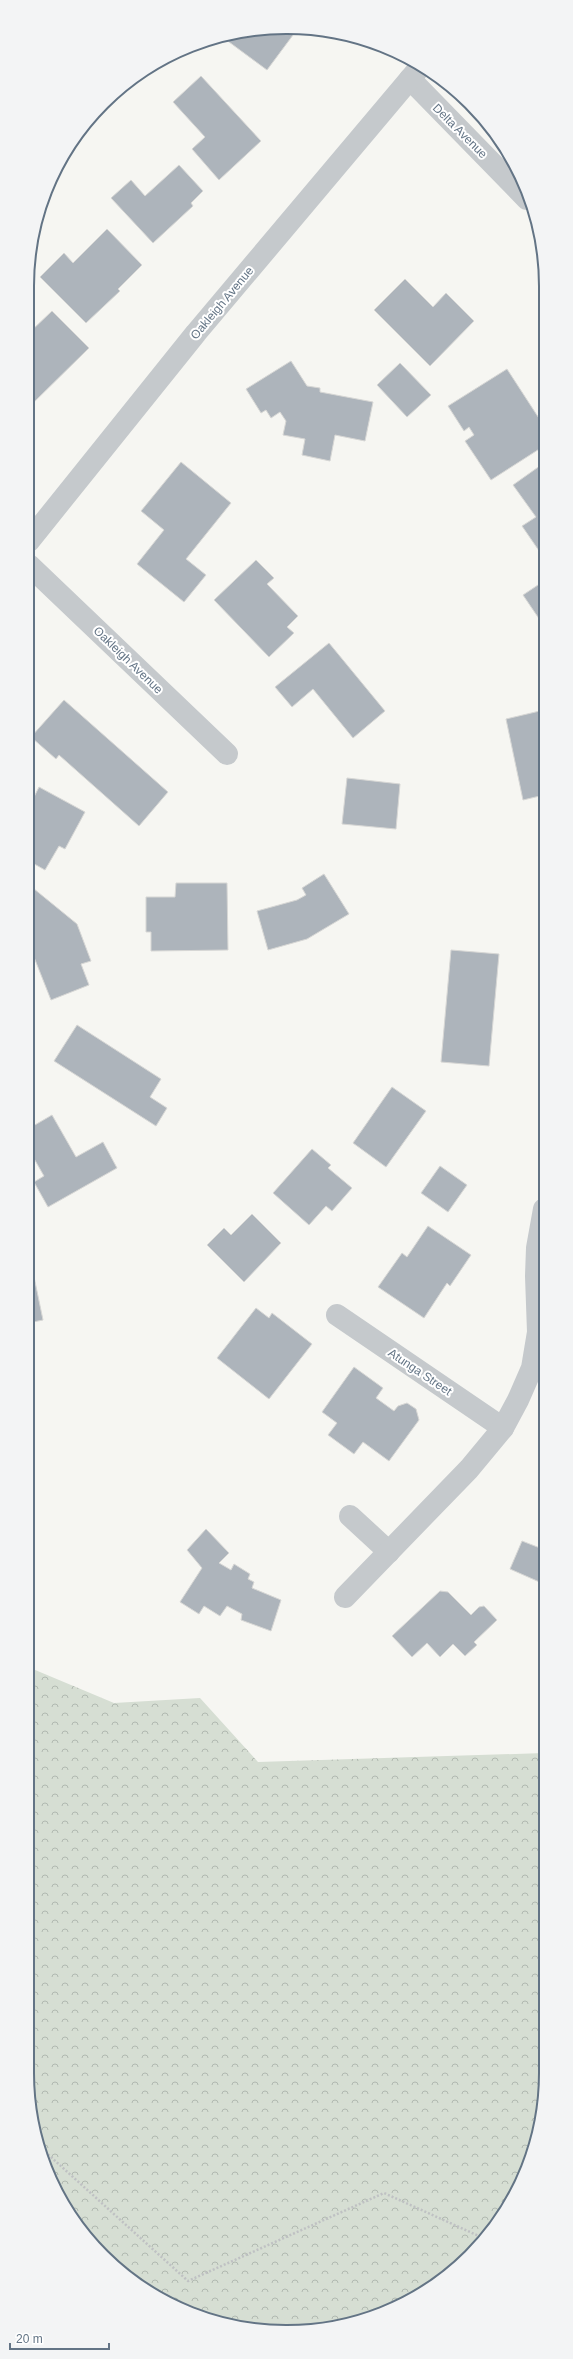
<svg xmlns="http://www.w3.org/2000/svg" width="573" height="2359" font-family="Helvetica,sans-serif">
<defs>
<pattern id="forest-crowns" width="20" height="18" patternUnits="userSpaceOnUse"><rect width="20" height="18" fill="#d6ded3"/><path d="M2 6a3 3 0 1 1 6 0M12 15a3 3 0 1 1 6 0" fill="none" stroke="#b1b9b1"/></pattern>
</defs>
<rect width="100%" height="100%" fill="#f6f6f2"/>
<path fill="url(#forest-crowns)" d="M28,1667l86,36 86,-5 58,64 286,-9v354l-33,95 -66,76 -91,45 -85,8 -97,-26 -80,-61 -45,-72 -20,-100z"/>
<g fill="#adb4bb" stroke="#d7d7d5">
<path d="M296,31l-29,39 -42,-31 3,-4z"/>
<path d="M201,76l60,65 -42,39 -27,-31 13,-12 -32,-35z"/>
<path d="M179,165l24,26 -12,12 2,3 -40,37 -42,-45 20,-18 14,16z"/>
<path d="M107,229l35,36 -24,24 2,2 -34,32 -46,-46 24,-24 9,10z"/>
<path d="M405,279l28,28 13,-14 28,28 -44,45 -56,-56z"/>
<path d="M52,311l37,37 -60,59v-74z"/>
<path d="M291,361l16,25 13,2v4l53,10 -8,39 -30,-6 -5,26 -28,-6 3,-16 -22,-4 3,-14 -6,-9 -9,6 -5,-8 -5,3 -15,-24z"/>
<path d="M400,363l31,32 -24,22 -30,-32z"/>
<path d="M507,369l37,57v20l-53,34 -26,-39 9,-6 -5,-8 -5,4 -16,-25z"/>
<path d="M181,462l50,41 -45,56 20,16 -22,27 -47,-38 27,-34 -23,-19z"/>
<path d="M544,463v95l-22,-32 14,-9 -23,-32z"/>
<path d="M256,560l18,18 -7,6 31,32 -11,11 7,6 -25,24 -55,-57z"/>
<path d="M544,581v45l-21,-31z"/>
<path d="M329,643l56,68 -32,27 -40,-49 -21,18 -17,-20z"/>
<path d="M64,700l104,92 -29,34 -80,-71 -3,4 -25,-22z"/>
<path d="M544,710v85l-21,5 -17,-81z"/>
<path d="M347,778l53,6 -4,45 -54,-5z"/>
<path d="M39,787l46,25 -20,37 -6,-3 -14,24 -16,-9v-54z"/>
<path d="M324,874l25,40 -42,25 -39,11 -11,-39 40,-11 9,-5 -4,-7z"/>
<path d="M176,883h51l1,67 -77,1v-19h-5v-35h29z"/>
<path d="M28,884l49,40 14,37 -10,3 8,21 -38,15 -23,-58z"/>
<path d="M451,950l48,4 -10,112 -48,-4z"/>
<path d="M77,1025l84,54 -11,18 17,11 -11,18 -102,-65z"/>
<path d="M392,1087l34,24 -40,56 -33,-24z"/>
<path d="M52,1115l24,42 27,-15 14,26 -69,39 -14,-25 10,-6 -16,-28v-19z"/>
<path d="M312,1149l19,16 -3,3 24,20 -20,23 -6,-5 -17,19 -36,-32z"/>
<path d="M440,1166l27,19 -19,27 -27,-19z"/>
<path d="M252,1214l29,29 -37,39 -37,-37 17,-17 7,7z"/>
<path d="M428,1226l43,29 -21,31 -3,-3 -23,35 -46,-31 24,-34 5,4z"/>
<path d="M33,1272l10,48 -15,3v-50z"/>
<path d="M256,1308l13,10 3,-5 40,31 -43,55 -52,-41z"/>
<path d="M354,1367l29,21 -7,10 18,13 4,-5 9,-3 9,6 3,11 -30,41 -26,-19 -9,12 -26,-19 9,-12 -15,-11z"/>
<path d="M206,1529l23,24 -10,10 12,7 3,-6 16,10 -2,5 6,3 -2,6 29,12 -10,31 -30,-11 1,-6 -15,-8 -7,10 -16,-10 -5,8 -19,-12 22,-34 -15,-18z"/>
<path d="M544,1539v45l-34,-15 12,-28 18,7z"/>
<path d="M440,1591l8,1 23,23 8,-8 5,-1 13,14 -23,22 3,3 -12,11 -12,-12 -13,13 -13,-14 -15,14 -20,-21z"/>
</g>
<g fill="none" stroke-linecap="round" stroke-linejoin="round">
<path stroke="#bfc1c3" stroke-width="2.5" stroke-dasharray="2 2" stroke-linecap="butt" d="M42,2149l146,132 196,-88 97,44"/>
<g stroke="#c5c9cc" stroke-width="22">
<path d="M410,79l117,120"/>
<path d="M29,541l167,-208 224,-266"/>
<path d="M29,565l198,189"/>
<path d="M337,1315l166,113"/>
<path d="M350,1516l39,36"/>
<path d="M345,1597l124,-128 34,-41 15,-28 14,-32 6,-36 -2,-56 1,-28 7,-39"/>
</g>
</g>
<g text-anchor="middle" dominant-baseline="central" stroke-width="4" stroke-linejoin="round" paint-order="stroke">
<g font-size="12" fill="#637485" stroke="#fff">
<text transform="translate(460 131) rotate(45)">Delta Avenue</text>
<text transform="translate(222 303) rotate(-50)">Oakleigh Avenue</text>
<text transform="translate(128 660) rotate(44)">Oakleigh Avenue</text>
<text transform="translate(420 1372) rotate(34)">Atunga Street</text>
</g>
</g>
<path d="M0 0H573V2359H0ZM286 34H287A252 252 0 0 1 539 286V2073A252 252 0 0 1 287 2325H286A252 252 0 0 1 34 2073V286A252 252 0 0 1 286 34Z" fill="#f3f4f5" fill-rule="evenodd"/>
<path fill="none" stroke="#637485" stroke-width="2" d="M286 34H287A252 252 0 0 1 539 286V2073A252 252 0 0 1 287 2325H286A252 252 0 0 1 34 2073V286A252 252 0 0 1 286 34Z"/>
<path d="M10 2343v6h99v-6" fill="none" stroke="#637485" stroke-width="2"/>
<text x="16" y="2343" font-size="12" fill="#637485" stroke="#ffffff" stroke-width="3" paint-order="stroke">20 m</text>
</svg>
